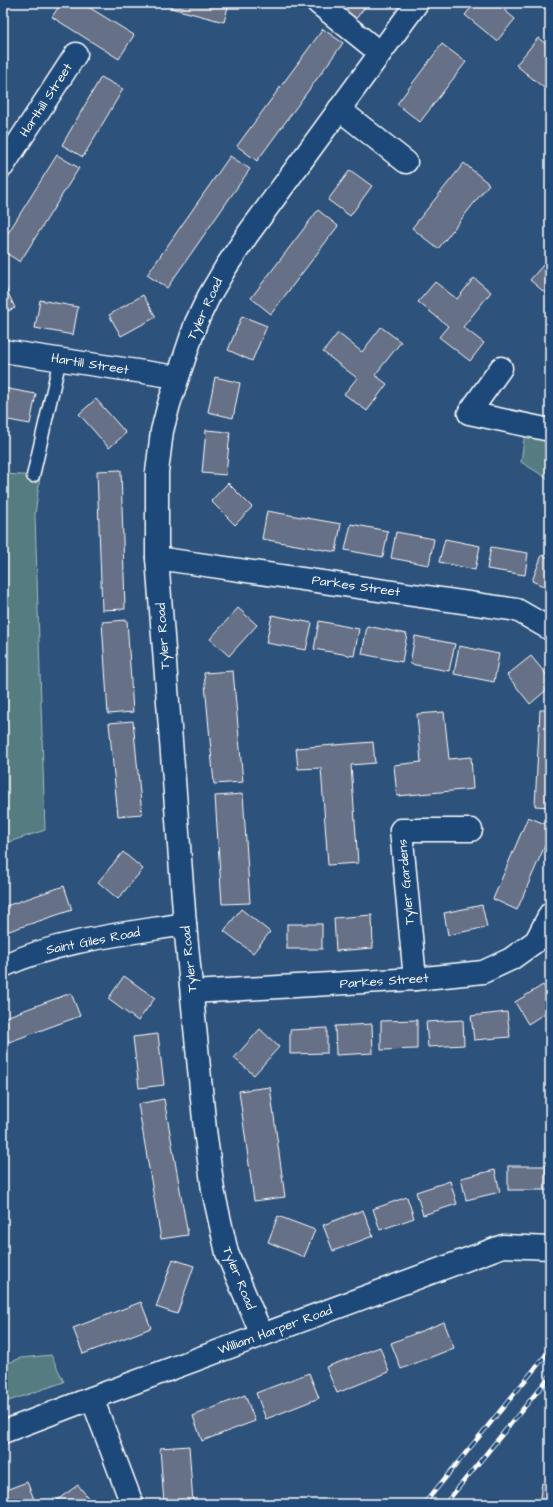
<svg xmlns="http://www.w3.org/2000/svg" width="553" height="1507" font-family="'Architects Daughter',sans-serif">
<rect width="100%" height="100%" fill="#2d527c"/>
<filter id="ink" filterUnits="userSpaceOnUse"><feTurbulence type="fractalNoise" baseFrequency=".025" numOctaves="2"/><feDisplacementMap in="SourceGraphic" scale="8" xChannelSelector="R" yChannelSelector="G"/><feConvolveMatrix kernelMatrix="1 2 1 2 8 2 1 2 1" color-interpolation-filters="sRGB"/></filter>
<g filter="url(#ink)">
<g fill="#557b81" stroke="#aabdc0">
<path d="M525,433l25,6v41l-29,-18z"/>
<path d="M3,474l37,2 -5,39 10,315 -42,14z"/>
<path d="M51,1355l13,27 -61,21v-38l18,-7z"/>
</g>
<g fill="#667086" stroke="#fff">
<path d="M61,3h21l52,32 -15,24 -67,-42z"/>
<path d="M173,3h56l-5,19 -53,-14z"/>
<path d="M341,3h27l-13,17 -17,-12z"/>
<path d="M475,3h21l19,16 -18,22 -32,-26z"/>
<path d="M323,29l20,14 -86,118 -20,-15z"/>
<path d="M538,38l12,9v46l-34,-28z"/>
<path d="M442,44l24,18 -46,60 -23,-18z"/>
<path d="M101,77l22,12 -40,68 -21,-12z"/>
<path d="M57,155l22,13 -59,94 -17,-11v-10z"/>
<path d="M230,156l20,13 -83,119 -20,-13z"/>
<path d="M464,163l25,21 -51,65 -26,-21z"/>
<path d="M350,170l22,16 -22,30 -22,-16z"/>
<path d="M318,210l20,16 -67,88 -20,-16z"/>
<path d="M550,257v40l-20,-17z"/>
<path d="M474,278l17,14 -28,35 21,16 -14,18 -31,-24 9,-11 -30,-24 17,-20 22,17z"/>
<path d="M3,282l12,26 -12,5z"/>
<path d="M143,295l13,22 -35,19 -12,-21z"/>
<path d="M40,300l38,7 -5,28 -38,-7z"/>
<path d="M242,316l25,10 -15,35 -24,-11z"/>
<path d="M381,327l20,15 -26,33 12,9 -20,27 -23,-17 13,-16 -34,-26 15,-19 24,19z"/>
<path d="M215,377l25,6 -7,35 -25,-6z"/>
<path d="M3,388l33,6 -6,30 -27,-5z"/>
<path d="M96,399l30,34 -17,15 -30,-34z"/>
<path d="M206,430l24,2 -4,43 -24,-2z"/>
<path d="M121,470l4,139 -23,1 -5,-139z"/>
<path d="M228,483l24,24 -17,18 -24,-24z"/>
<path d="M267,511l74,13 -5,28 -74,-13z"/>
<path d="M351,524l37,7 -5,26 -38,-7z"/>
<path d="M396,532l38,7 -5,26 -38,-7z"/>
<path d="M445,539l35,7 -5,24 -36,-8z"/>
<path d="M491,547l37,6 -3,22 -38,-6z"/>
<path d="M542,555l8,3v31l-18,-8z"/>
<path d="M238,608l19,17 -28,31 -19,-17z"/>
<path d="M272,615l40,8 -6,27 -40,-7z"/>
<path d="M127,620l6,92 -25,2 -6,-92z"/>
<path d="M319,621l40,8 -5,27 -40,-7z"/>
<path d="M367,626l40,8 -5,28 -40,-8z"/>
<path d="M415,636l40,8 -6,27 -39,-7z"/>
<path d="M459,646l40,8 -5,28 -40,-8z"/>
<path d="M531,656l19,23v8l-20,17 -23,-29z"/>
<path d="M233,671l10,111 -29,2 -10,-111z"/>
<path d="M540,710h10v97l-15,-1z"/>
<path d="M444,712l5,47 22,-2 2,32 -76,7 -3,-31 27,-3 -4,-48z"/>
<path d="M133,721l9,93 -24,2 -9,-93z"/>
<path d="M373,742l2,21 -24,2 7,98 -30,2 -7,-97 -23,1 -2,-21z"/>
<path d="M243,794l7,109 -28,1 -7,-108z"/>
<path d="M528,817l22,9v8l-33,76 -24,-11z"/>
<path d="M123,852l20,17 -25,30 -20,-17z"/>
<path d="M64,886l8,24 -69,23v-26z"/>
<path d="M482,905l5,22 -39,8 -4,-22z"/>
<path d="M241,909l29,23 -17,21 -29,-22z"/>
<path d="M372,915l1,33 -37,3 -2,-33z"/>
<rect x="287" y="924" width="35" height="25"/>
<path d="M124,976l31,22 -17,23 -30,-22z"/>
<path d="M543,985l7,11v14l-22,14 -13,-22z"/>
<path d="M71,993l9,23 -71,26 -6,-16v-8z"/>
<path d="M507,1012l3,25 -36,3 -3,-24z"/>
<path d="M417,1020v29l-36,1v-29z"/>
<path d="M463,1020l1,25 -36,2 -2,-25z"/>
<path d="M372,1024l1,29 -37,2 -1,-29z"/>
<path d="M327,1028v25l-37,1v-24z"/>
<path d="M260,1029l19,18 -25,28 -20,-17z"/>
<path d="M158,1034l6,51 -25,3 -6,-51z"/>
<path d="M270,1087l15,110 -31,4 -15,-110z"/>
<path d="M164,1099l24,136 -27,4 -23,-135z"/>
<rect x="508" y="1166" width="38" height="24"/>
<path d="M495,1170l5,22 -34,8 -5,-22z"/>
<path d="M450,1181l7,23 -34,11 -7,-23z"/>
<path d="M407,1197l7,21 -34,12 -7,-21z"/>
<path d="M363,1210l10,26 -40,15 -10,-26z"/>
<path d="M278,1216l37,14 -11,27 -36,-15z"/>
<path d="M173,1259l21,7 -17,48 -21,-7z"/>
<path d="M141,1302l10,26 -68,26 -10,-26z"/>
<path d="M444,1322l10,26 -53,21 -10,-26z"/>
<path d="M380,1347l9,25 -52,21 -11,-26z"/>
<path d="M309,1373l10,25 -53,21 -10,-26z"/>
<path d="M245,1395l10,26 -53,20 -9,-25z"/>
<path d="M189,1446l4,57 -29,1 -4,-56z"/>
<path d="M27,1482l9,22h-33v-13z"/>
<path d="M542,1483l8,1v20h-11z"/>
<path d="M78,1485l15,19h-34l-2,-4z"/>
</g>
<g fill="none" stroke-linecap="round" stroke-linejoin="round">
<defs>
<path id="lane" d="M33,476l27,-117"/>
<g id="street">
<path d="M318,3l62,50"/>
<path d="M339,109l67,53"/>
<path d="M3,166l73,-112"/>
<path d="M3,351l174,26"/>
<path d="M501,368l-32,45 81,17"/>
<path d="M157,558l360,52 33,19"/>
<path d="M3,966c57,-26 121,-32 182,-42"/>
<path d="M415,979l-14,-149h70"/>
<path d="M193,992l222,-13 68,-7 28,-13 25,-18 14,-27"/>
<path d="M262,1335l-35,-82 -14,-63 -8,-60 -20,-206 -28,-366v-86l5,-41 7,-27 27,-81 13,-27 17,-29 22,-33 169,-231"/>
<path d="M92,1398l40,106"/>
<path d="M3,1432l89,-34 411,-152 47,2"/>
</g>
</defs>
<use href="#lane" stroke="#fff" stroke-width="15"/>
<use href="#street" stroke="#fff" stroke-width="25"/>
<use href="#lane" stroke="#1f4a7a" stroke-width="12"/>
<use href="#street" stroke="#1f4a7a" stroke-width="22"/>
<defs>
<g id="rail">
<path d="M424,1504l126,-154"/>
<path d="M445,1504l105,-128"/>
</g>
</defs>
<use href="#rail" stroke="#fff" stroke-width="4.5"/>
<use href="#rail" stroke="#1f4a7a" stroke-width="3" stroke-dasharray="9" stroke-linecap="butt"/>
</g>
</g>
<g text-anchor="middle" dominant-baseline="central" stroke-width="3" stroke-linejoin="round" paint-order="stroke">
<g font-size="13" fill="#fff" stroke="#1f4a7a">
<text transform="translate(46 100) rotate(-57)">Harthill Street</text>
<text transform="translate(205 309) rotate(-65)">Tyler Road</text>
<text transform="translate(90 364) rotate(9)">Hartill Street</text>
<text transform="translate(356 586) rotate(8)">Parkes Street</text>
<text transform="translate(163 636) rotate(-94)">Tyler Road</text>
<text transform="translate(406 882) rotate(-95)">Tyler Gardens</text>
<text transform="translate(93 941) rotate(-11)">Saint Giles Road</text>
<text transform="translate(189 959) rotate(-96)">Tyler Road</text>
<text transform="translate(384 981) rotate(-4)">Parkes Street</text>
<text transform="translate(239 1278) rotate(68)">Tyler Road</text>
<text transform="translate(275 1330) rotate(-20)">William Harper Road</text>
</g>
</g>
<rect width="553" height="1507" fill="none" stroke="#1f4a7a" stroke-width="16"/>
<rect x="8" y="8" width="537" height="1491" fill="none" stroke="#fff" stroke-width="1.5" filter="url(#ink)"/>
</svg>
